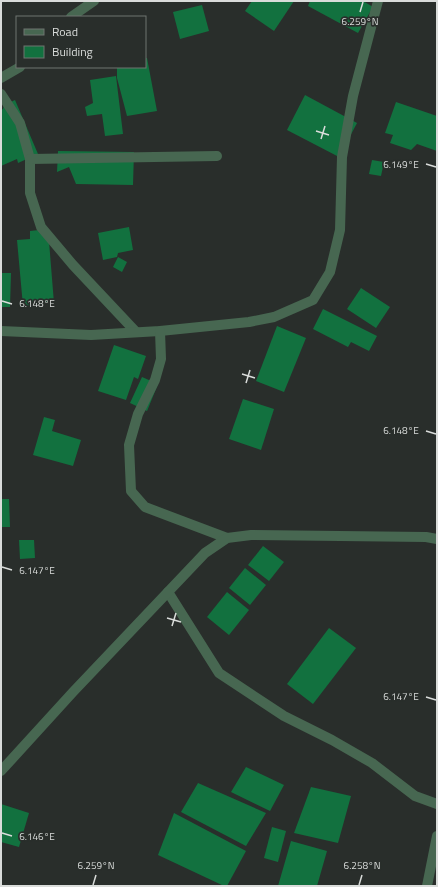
<svg xmlns="http://www.w3.org/2000/svg" width="438" height="887" font-family="'Titillium Web',sans-serif">
<rect width="100%" height="100%" fill="#292e2b"/>
<g fill="#12713f">
<path d="M252,1h42l-20,30 -29,-20z"/>
<path d="M310,1h53l10,6 -15,26 -50,-27z"/>
<path d="M202,5l7,26 -29,8 -7,-27z"/>
<path d="M145,58h2l10,53 -30,5 -10,-38v-11h28z"/>
<path d="M116,76l7,58 -18,2 -3,-22 -15,2 -2,-9 8,-4 -3,-23z"/>
<path d="M305,95l52,28 -18,34 -52,-27z"/>
<path d="M15,100l23,54 -20,9 -1,-4 -16,7v-56l2,-1 1,-4z"/>
<path d="M396,102l41,14v35l-20,-7 -6,6 -21,-7 3,-8 -8,-2z"/>
<path d="M58,151l76,1 -1,33 -57,-1 -7,-17 -12,5z"/>
<path d="M372,160l12,2 -3,14 -12,-2z"/>
<path d="M129,227l4,23 -15,3 -1,4 -14,3 -5,-27z"/>
<path d="M48,229l6,74 -31,3 -6,-66 13,-1v-8z"/>
<path d="M118,257l9,5 -5,10 -9,-5z"/>
<path d="M1,273h10l-1,34h-9z"/>
<path d="M361,288l29,19 -14,21 -29,-19z"/>
<path d="M323,309l54,27 -8,15 -18,-9 -3,5 -35,-18z"/>
<path d="M277,326l29,12 -22,54 -28,-11z"/>
<path d="M114,345l32,11 -8,23 -4,-2 -8,23 -28,-9z"/>
<path d="M142,377l16,7 -11,27 -17,-8z"/>
<path d="M243,399l31,10 -13,41 -32,-11z"/>
<path d="M44,417l11,3 -3,11 29,9 -8,26 -40,-11z"/>
<path d="M1,499h8l1,28h-9z"/>
<path d="M19,540h15l1,18 -15,1z"/>
<path d="M263,546l21,16 -15,19 -21,-16z"/>
<path d="M245,568l21,17 -16,20 -21,-17z"/>
<path d="M227,592l22,18 -20,25 -22,-18z"/>
<path d="M329,628l27,20 -43,56 -26,-20z"/>
<path d="M246,767l38,18 -14,26 -39,-19z"/>
<path d="M198,783l68,30 -20,33 -65,-34z"/>
<path d="M311,787l40,9 -13,47 -44,-10z"/>
<path d="M1,804l28,9 -10,34 -18,-5z"/>
<path d="M174,813l72,38 -19,35h-3l-66,-31z"/>
<path d="M272,827l14,4 -8,31 -14,-4z"/>
<path d="M291,841l36,10 -10,35h-39z"/>
</g>
<g fill="none" stroke-linecap="round" stroke-linejoin="round">
<g stroke="#476751" stroke-width="10">
<path d="M71,17l23,-16"/>
<path d="M1,78l19,-11"/>
<path d="M1,94l19,29 10,36v34l11,34 32,38 63,67"/>
<path d="M30,159l187,-3"/>
<path d="M1,331l90,4 69,-4 89,-9 25,-5 39,-17 17,-28 10,-42 2,-73 11,-61 25,-95"/>
<path d="M160,331l1,28 -6,21 -17,34 -9,31 2,46 14,16 82,31"/>
<path d="M168,592l51,81 65,43 48,24 40,23 43,33 22,8"/>
<path d="M1,771l72,-79 132,-139 22,-15 24,-3 175,2 11,2"/>
<path d="M427,886l10,-50"/>
</g>
</g>
<path fill="none" stroke="#d9dcda" stroke-width="1.5" d="M360,12l3,-10M316,131l13,4M321,139l4,-13M426,164l10,3M2,301l10,3M242,374l13,4M246,383l4,-13M426,431l10,3M2,567l10,3M167,618l14,4M172,626l4,-13M426,697l10,3M2,833l10,3M93,885l3,-10M359,885l3,-10"/>
<g font-size="10" text-anchor="middle" fill="#d9dcda" stroke="#292e2b" stroke-width="3.5" stroke-linejoin="round" paint-order="stroke">
<text x="360" y="25">6.259°N</text>
<text x="401" y="168">6.149°E</text>
<text x="37" y="307">6.148°E</text>
<text x="401" y="434">6.148°E</text>
<text x="37" y="574">6.147°E</text>
<text x="401" y="700">6.147°E</text>
<text x="37" y="840">6.146°E</text>
<text x="96" y="869">6.259°N</text>
<text x="362" y="869">6.258°N</text>
</g>
<rect width="438" height="887" fill="none" stroke="#d9dcda" stroke-width="4"/>
<rect x="16" y="16" width="130" height="52" fill="#292e2b" stroke="#6f7471"/>
<rect x="24" y="29" width="20" height="6" fill="#476751" stroke="#6f7471"/>
<text x="52" y="36" font-size="12" fill="#d9dcda">Road</text>
<rect x="24" y="46" width="20" height="12" fill="#12713f" stroke="#6f7471"/>
<text x="52" y="56" font-size="12" fill="#d9dcda">Building</text>
</svg>
